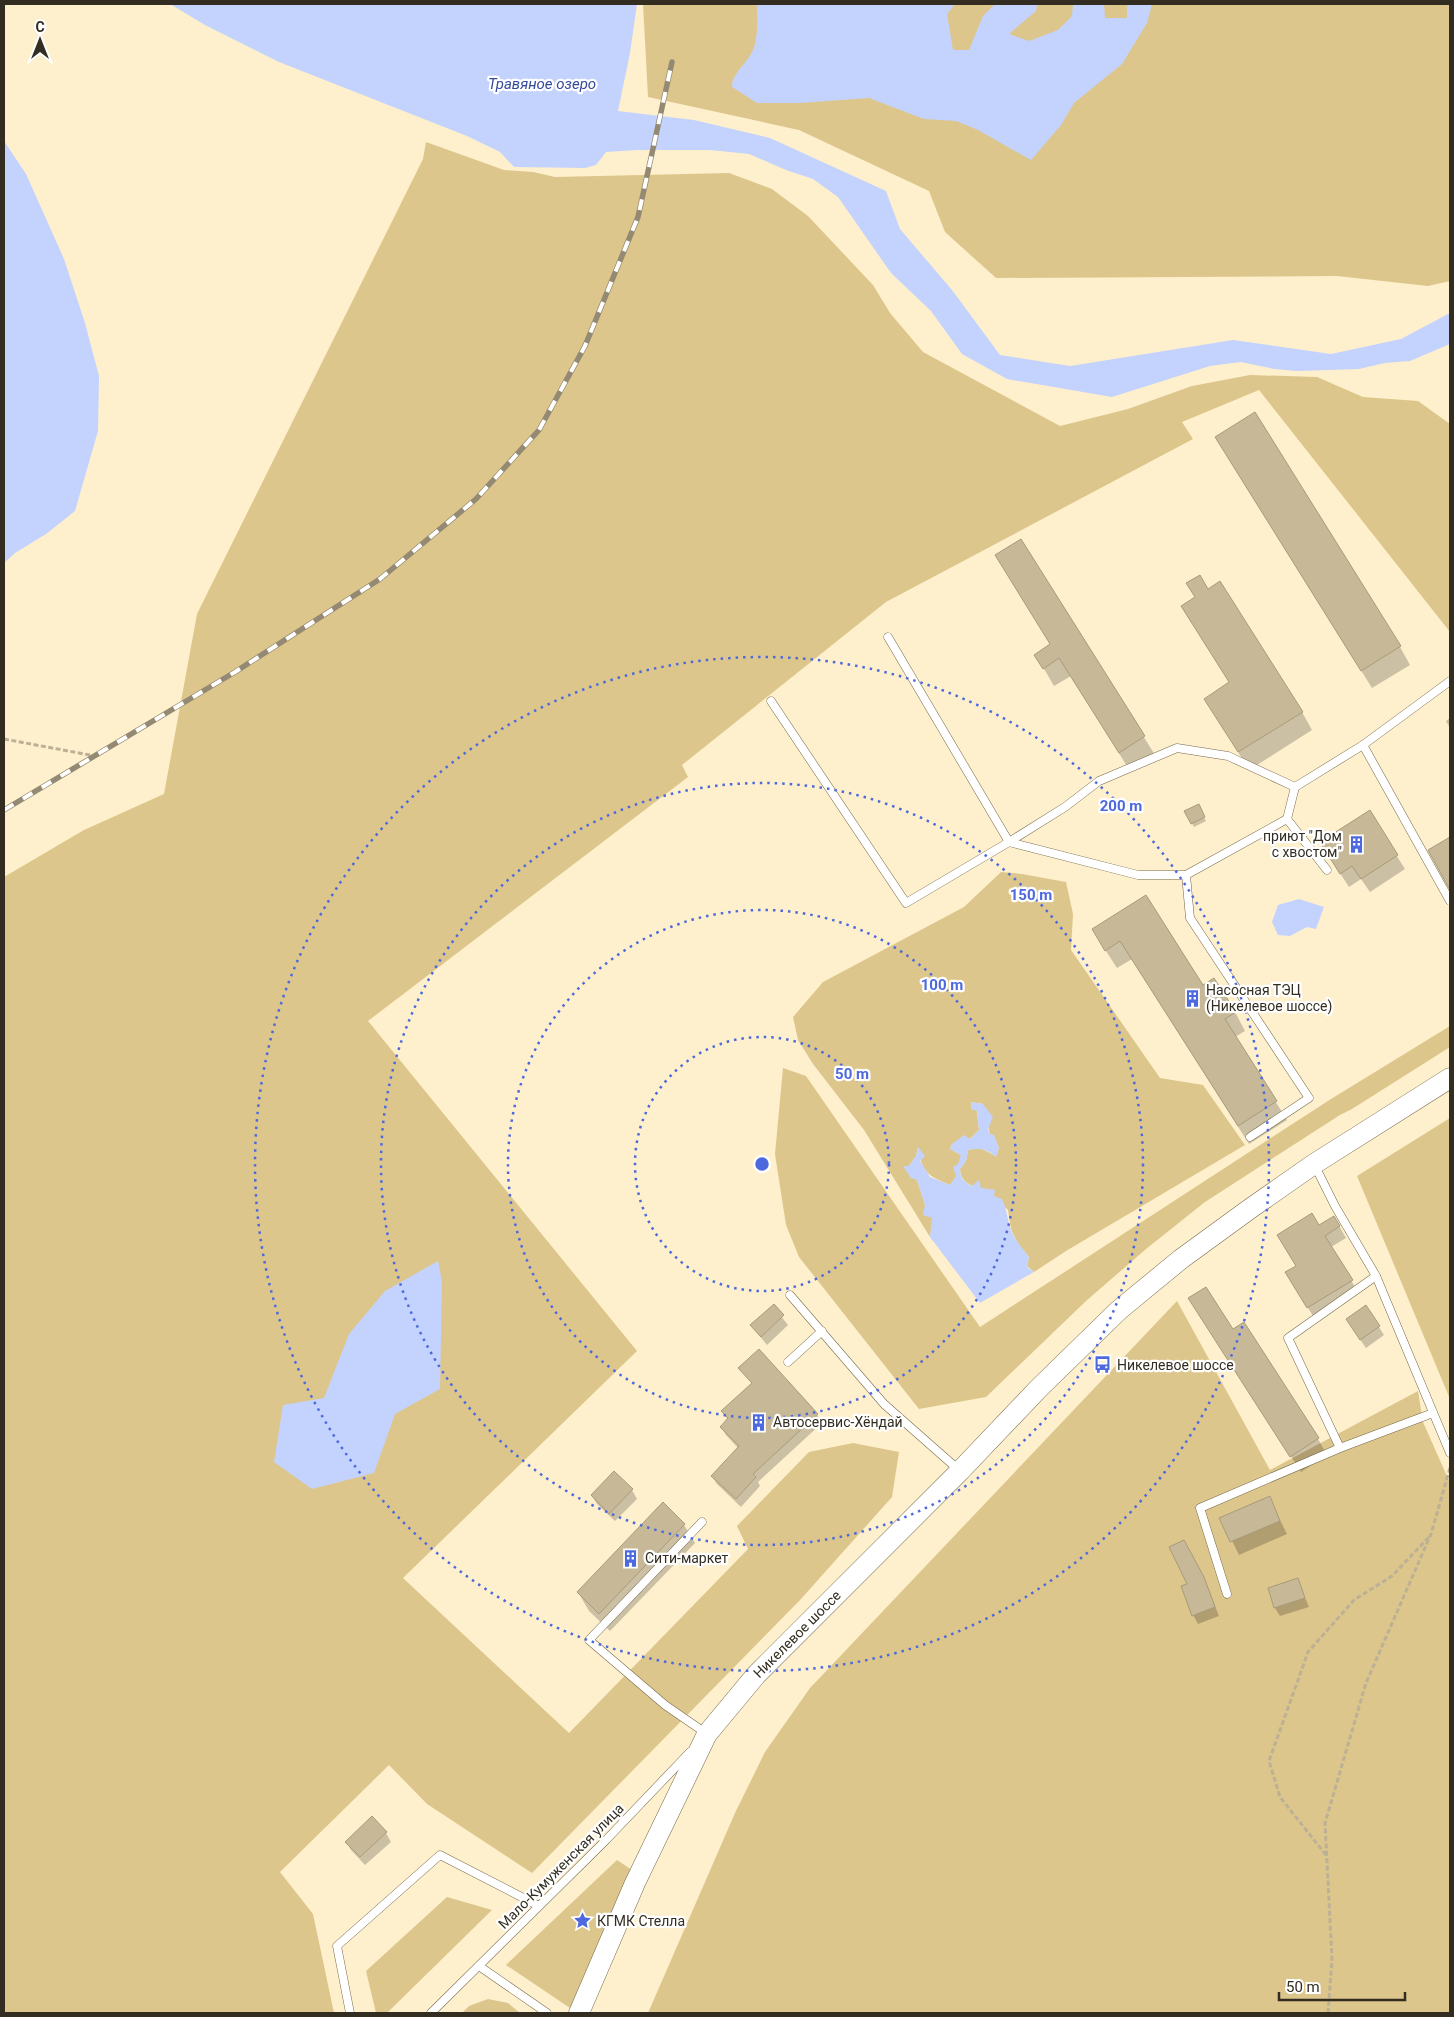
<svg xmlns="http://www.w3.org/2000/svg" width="1454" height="2017" font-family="Roboto,sans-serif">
<rect width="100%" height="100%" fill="#fef0cd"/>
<g fill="#ddc68c">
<path d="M643,4h807v277l-22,5 -91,-10 -341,2 -51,-46 -16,-41 -130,-61 -151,-33z"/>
<path d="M426,142l78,28 29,2 22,5 174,-4 43,16 36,27 65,69 17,28 33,39 137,74 68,-17 64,-23 58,-11 67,2 46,20 55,4 32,23v208l-191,-242 -77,32 11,17 -307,163 -204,163 6,12 -320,244 269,330 -234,227 166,155 179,-184 -11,-23 72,-74 44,-9 46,9 -7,45 -91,102 -269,274 -105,-69 -38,-39 -109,107 33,42 21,99h-330v-1136l80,-47 80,-36 33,-180 226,-455z"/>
<path d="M1001,872l21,2 44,8 7,32 -2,36 89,128 43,7 42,60 -179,106 -32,21 -7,-6 2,-9 -11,-13 -7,-15 -3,-19 -14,-14v-6c-15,-2 -33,-3 -34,-21l6,-8 2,-11 12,-2 16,8 3,-8 -5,-12 -4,-2 -7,-30 -12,-2 6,9 2,19 -9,9 -18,5 -2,5 11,6 -4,21 -7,9c-22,-9 -28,-13 -32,-37l-2,8 -7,10 8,14 8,25 8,13 -3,19 -66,-107 -51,-66 -15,-24 -5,-23 30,-35 141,-75z"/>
<path d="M1450,1026v21l-98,62 -12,6 -135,87 -59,47 -60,52 -100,96 -67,12 -120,-152 -13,-32 -11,-71 8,-86 23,8 174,251 351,-228z"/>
<path d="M1450,1118v281l-93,-223z"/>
<path d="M1177,1301l93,169 148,-79 5,31 27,61v530h-802l87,-200 30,-61 45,-64z"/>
<path d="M617,1860l15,10 -59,140 -67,-45z"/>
<path d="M447,1897l45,13 -105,103h-11l-10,-42z"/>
<path d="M488,1999l20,4 12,10h-58l7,-7z"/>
</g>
<g fill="#c4d3fd">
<path d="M170,4h467l-7,49 -12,58 76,9 76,18 116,53 14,38 52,61 48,65 70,11 163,-26 98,14 70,-15 47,-25h2v30l-40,17 -25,2 -26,6 -62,2 -23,-2 -33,-7 -31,4 -98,31 -105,-18 -45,-25 -31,-43 -40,-38 -53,-76 -25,-18 -27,-9 -37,-16 -39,-4h-73l-31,2 -10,13 -11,3 -71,-1 -14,-15 -33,-16 -188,-74 -74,-37z"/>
<path d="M757,4h198l-8,10 6,36h16l14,-34 12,-12h42l-1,7 -27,23 20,7 29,-11 14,-14 1,-12h31l1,14h22v-11l2,-3h23l-5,19 -25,41 -48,39 -13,22 -30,35 -53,-30 -22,-9 -32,-2 -55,-21 -69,5h-43l-25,-16c0,-13 13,-22 19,-33 8,-13 6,-35 6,-50z"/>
<path d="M4,141l22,33 38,85 21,64 14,53 -1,55 -23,80 -29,23 -31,19 -11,10z"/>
<path d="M1299,899l25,8 -8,22 -9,-2 -17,9 -12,-1 -6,-13 6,-17z"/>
<path d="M971,1102l12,2 10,13 -5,12 2,5 4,1 5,13 -3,9c-10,-8 -15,-9 -28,-7l-2,11 -6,8c0,9 4,13 12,17l7,-6 2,8 14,2 -1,6 8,3c5,10 5,20 9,31 4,10 11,18 18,27l-2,10 7,5 -54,31 -50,-66 2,-19 -9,-3 2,-10 -8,-25 -6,-2 -8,-12h6l7,-10 2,-9 7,9 -5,5 10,16 20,8 6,-9 -3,-9 5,-3 3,-9 -11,-6 2,-5 12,-9 6,4 9,-9 -2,-19 -6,-2z"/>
<path d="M438,1261l4,21 -2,107 -45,25 -21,59 -62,16 -38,-27 9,-57 41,-7 25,-64 36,-43z"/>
</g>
<g fill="#0003">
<path d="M1227,456l173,191 10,18 -38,23z"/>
<path d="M1021,540l134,215 -25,16 -59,-95 -17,10 -18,-31 15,-10z"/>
<path d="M1208,590l94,122 10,18 -63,40 -33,-54 14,-33z"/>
<path d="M1450,718v10l-4,-7z"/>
<path d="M1198,806l8,15 -12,6 -8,-15z"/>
<path d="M1369,812l36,57 -35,23 -9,-13 -12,8 -20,-31z"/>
<path d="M1146,896l57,90 32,26 10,19 -10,6 52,83 -38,24 -117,-185 -15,9 -13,-20z"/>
<path d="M1334,1217l12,21 -15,9 27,45 -43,27 -22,-35 4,-18 22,-39z"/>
<path d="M773,1306l15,19 -21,20 -15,-19z"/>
<path d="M1366,1307l18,28 -18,13 -14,-20z"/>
<path d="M1200,1314l33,17 85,108 9,16 -26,17z"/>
<path d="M740,1369l77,46 5,8 -64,59 2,4 -19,21 -24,-23 -5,-8 26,-28 -12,-13 -5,-8 7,-7 -5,-9 29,-27z"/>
<path d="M632,1490l5,9 -22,22 -18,-17 -5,-8z"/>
<path d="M1269,1498l18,36 -48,21 -18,-37z"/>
<path d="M663,1504l21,21 11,18 -85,88 -21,-20 -11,-19z"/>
<path d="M1189,1550l19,38 11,28 -21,8 -5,-9 -5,-30z"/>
<path d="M1297,1579l12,28 -29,9 -5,-8z"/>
<path d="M386,1833l5,9 -26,23 -14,-15 -5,-8z"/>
</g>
<g fill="#c7b998" stroke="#a89b7a">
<path d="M1255,412l146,234 -40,25 -146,-234z"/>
<path d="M1021,539l124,197 -26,17 -60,-95 -16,11 -9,-14 16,-11 -55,-89z"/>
<path d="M1200,575l8,14 12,-8 83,131 -65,40 -34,-53 25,-17 -48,-76 14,-9 -9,-14z"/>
<path d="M1199,804l6,13 -14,7 -7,-13z"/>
<path d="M1370,810l28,45 -37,24 -9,-13 -12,8 -20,-32z"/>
<path d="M1450,837v53l-22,-40z"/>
<path d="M1146,895l57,90 11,-7 22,34 -11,7 52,82 -39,25 -118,-185 -15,10 -13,-22z"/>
<path d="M1312,1213l7,12 15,-9 6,10 -15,10 28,44 -46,28 -22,-36 11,-6 -19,-31z"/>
<path d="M1206,1287l27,42 11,-7 75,116 -29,19 -102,-159z"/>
<path d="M774,1304l10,11 -23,22 -11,-12z"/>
<path d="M1366,1305l14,21 -20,14 -14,-21z"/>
<path d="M759,1349l59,65 -65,60 3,3 -20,22 -25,-23 28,-30 -19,-19 8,-9 -7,-7 31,-28 -14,-15z"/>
<path d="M614,1471l19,18 -24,25 -18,-19z"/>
<path d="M1270,1496l10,25 -50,21 -11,-24z"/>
<path d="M663,1502l22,22 -86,90 -22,-22z"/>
<path d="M1184,1540l20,37 11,30 -23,9 -11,-30 6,-2 -18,-37z"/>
<path d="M1298,1578l7,20 -31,10 -6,-20z"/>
<path d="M372,1816l15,16 -27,25 -15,-15z"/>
</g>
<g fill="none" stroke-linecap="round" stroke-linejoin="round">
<defs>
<g id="lane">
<path d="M888,637l121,205 56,-35 34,-26 78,-33 51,8 67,31 68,-42 87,-64"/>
<path d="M771,701l135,202 103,-61 129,33h48l101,-56 8,-32"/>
<path d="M1363,745l87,156"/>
<path d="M1287,819l40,51"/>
<path d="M1186,875l4,43 119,180 -59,39"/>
<path d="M1315,1166l20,40 41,70 74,177"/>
<path d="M790,1295l94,109 76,67"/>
<path d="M788,1362l34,-31"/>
<path d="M1340,1448l-52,-110 88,-62"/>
<path d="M702,1522l-113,118 76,65 42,29"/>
<path d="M1227,1594l-27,-86 140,-60 93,-35"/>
<path d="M479,1966l68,47"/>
<path d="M350,2013l-13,-67 103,-91 99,51"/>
<path d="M431,2013l175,-173 84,-88"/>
</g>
<path id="secondary" d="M579,2013l56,-130 72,-149 49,-59 204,-204 79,-83 80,-78 62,-51 70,-51 63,-44 136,-86"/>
</defs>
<use href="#lane" stroke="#75694a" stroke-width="9"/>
<use href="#secondary" stroke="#75694a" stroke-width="21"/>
<g stroke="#bcb195" stroke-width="3" stroke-dasharray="5 2.5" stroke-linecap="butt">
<path d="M4,739l91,17"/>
<path d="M1326,1855l-46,-58 -11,-36 39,-109 46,-52 38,-24 37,-39"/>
<path d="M1328,2013l4,-54 -7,-136 41,-140 65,-149 19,-66"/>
</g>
<use href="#lane" stroke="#fff" stroke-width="8"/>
<use href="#secondary" stroke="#fff" stroke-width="20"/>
<defs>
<path id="rail" d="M4,810l231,-138 145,-93 96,-80 63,-69 46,-84 53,-129 34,-155"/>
</defs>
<use href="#rail" stroke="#948a73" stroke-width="5.5"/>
<use href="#rail" stroke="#fff" stroke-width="4" stroke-dasharray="11" stroke-linecap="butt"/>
</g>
<g fill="none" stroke="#4d69dd" stroke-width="2.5" stroke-dasharray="2.5 5">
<circle cx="762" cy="1164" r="127"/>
<circle cx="762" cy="1164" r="254"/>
<circle cx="762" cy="1164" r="381"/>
<circle cx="762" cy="1164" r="507"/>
</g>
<defs>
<symbol id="building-bare" viewBox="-9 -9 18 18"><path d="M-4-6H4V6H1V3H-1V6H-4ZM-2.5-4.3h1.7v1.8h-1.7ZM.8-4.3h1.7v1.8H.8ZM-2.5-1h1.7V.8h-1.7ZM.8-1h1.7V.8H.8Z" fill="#4d69dd" stroke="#fff" stroke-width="2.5" paint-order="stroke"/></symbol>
<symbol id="bus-bare" viewBox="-9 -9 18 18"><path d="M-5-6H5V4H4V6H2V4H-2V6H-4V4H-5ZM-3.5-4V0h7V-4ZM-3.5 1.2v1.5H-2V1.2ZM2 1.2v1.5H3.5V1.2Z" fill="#4d69dd" stroke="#fff" stroke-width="2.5" paint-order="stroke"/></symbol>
<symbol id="sight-bare" viewBox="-9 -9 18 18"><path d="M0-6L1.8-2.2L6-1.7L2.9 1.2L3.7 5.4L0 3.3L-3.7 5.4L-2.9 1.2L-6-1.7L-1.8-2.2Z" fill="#4d69dd" stroke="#fff" stroke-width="2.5" paint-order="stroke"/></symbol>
</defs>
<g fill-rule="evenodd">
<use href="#building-bare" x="1344" y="832" width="25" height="25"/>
<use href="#building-bare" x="1180" y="986" width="25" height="25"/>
<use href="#bus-bare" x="1090" y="1352" width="25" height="25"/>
<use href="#building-bare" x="746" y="1410" width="25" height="25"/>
<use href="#building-bare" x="618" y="1546" width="25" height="25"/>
<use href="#sight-bare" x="570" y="1908" width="25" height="25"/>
</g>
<g text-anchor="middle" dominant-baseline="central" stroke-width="4.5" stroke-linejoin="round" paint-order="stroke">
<g font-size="14" fill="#322d20" stroke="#fff" text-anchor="start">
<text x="1342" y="836" text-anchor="end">приют "Дом<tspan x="1342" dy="16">с хвостом"</tspan></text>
<text x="1206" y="990">Насосная ТЭЦ<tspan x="1206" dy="16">(Никелевое шоссе)</tspan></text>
<text x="1117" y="1365">Никелевое шоссе</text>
<text x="773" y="1422">Автосервис-Хёндай</text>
<text x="645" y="1558">Сити-маркет</text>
<text x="597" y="1921">КГМК Стелла</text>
</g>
<g font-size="14" fill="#322d20" stroke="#fff">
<text transform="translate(797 1634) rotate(-45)">Никелевое шоссе</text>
<text transform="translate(561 1866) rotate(-45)">Мало-Кумуженская улица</text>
</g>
<g font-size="15" font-style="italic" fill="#364a9a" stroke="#fff">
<text x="542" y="84">Травяное озеро</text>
</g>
</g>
<circle cx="762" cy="1164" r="8" fill="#4d69dd" stroke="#fff" stroke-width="2.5"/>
<g font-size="15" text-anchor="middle" font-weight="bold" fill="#4d69dd" stroke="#fff" stroke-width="4.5" stroke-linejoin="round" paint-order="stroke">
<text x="1121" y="811">200 m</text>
<text x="1031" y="900">150 m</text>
<text x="942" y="990">100 m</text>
<text x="852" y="1079">50 m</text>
</g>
<rect width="1454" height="2017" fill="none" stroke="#322d20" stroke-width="10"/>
<g transform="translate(40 40)" stroke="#ffffff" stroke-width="4" paint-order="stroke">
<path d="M0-4L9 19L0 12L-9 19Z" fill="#322d20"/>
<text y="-8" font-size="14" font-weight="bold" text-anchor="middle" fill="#322d20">С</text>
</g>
<path d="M1279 1992v8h126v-8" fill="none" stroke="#322d20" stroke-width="2.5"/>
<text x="1286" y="1992" font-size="15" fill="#322d20" stroke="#ffffff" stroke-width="4" paint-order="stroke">50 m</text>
</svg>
